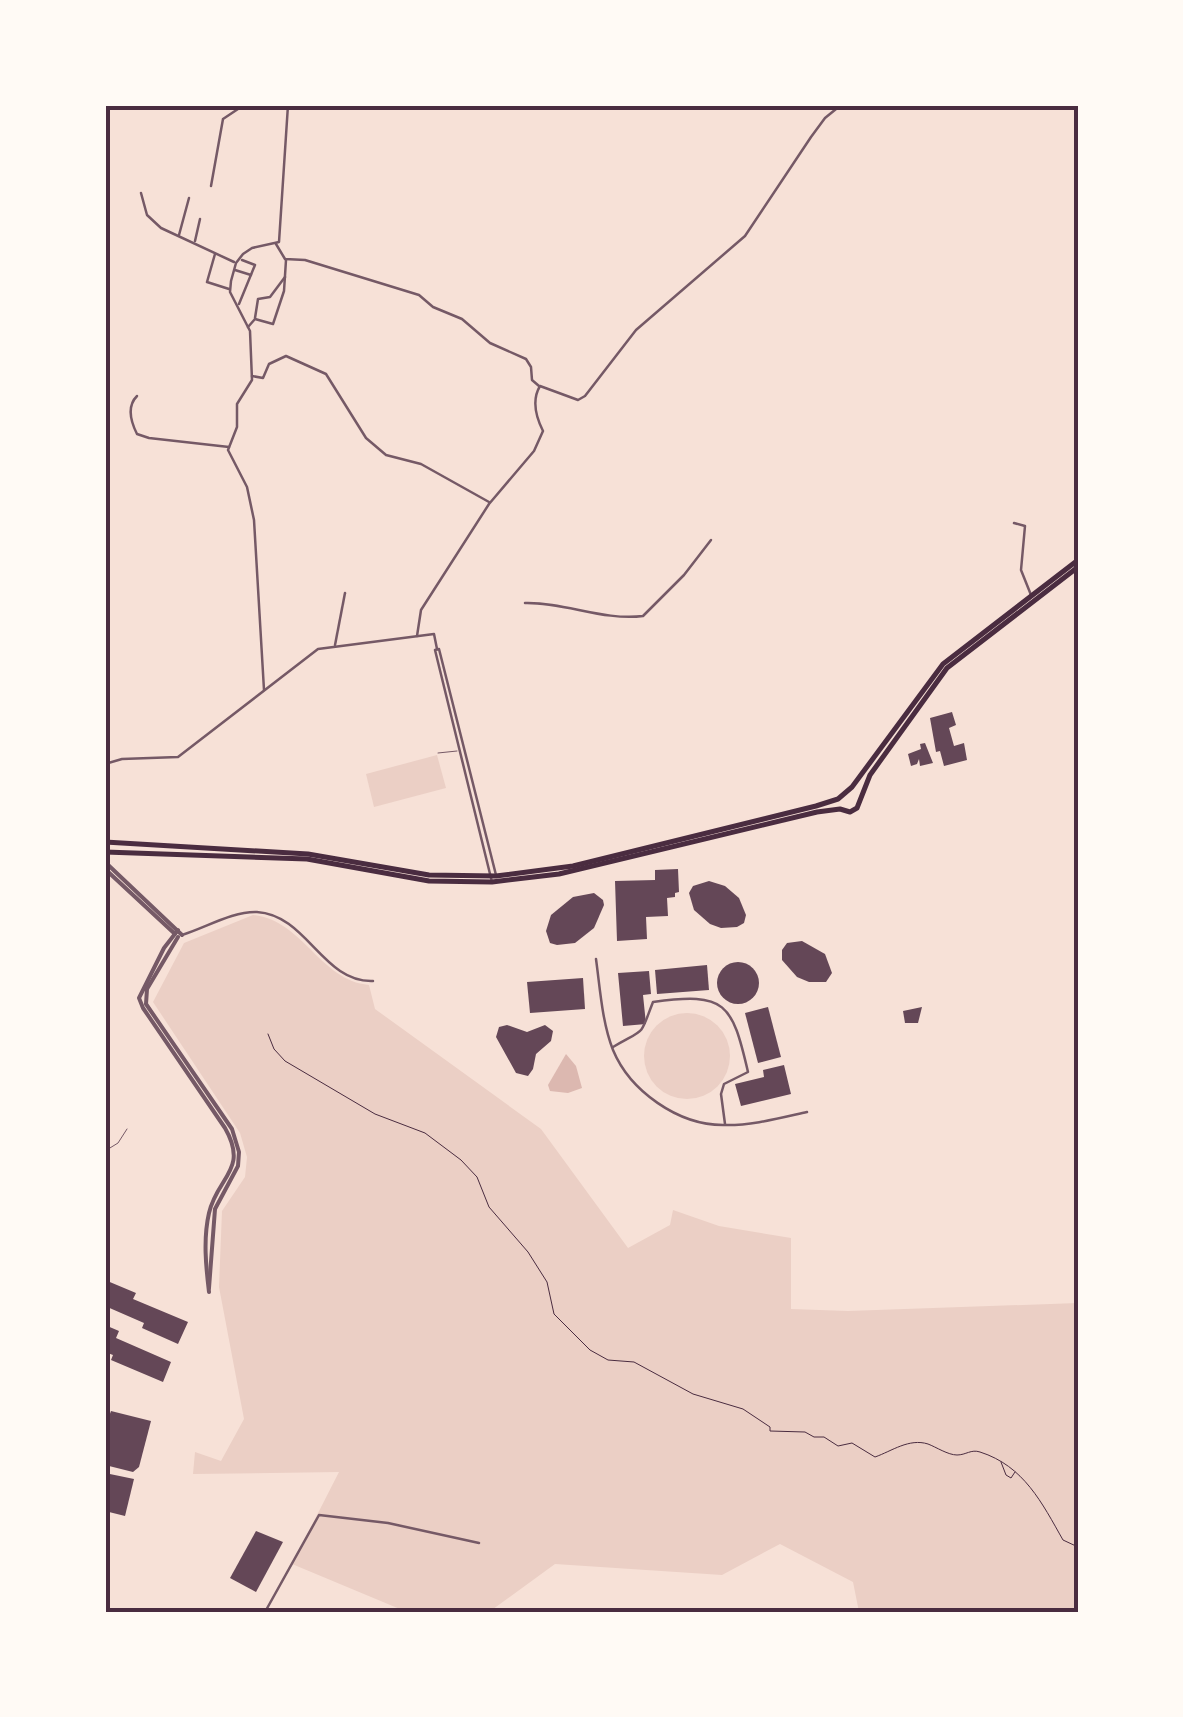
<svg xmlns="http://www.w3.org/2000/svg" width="1183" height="1717" font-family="Raleway,sans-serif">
<rect width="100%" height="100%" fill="#f7e1d7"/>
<g fill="#ebcfc5">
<path d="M437,755l9,33 -72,19 -8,-33z"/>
<path d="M253,915c50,5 67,66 116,70l6,24 166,120 87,119 42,-23 3,-15 46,16 72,12v71l57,2 230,-8v309h-219l-6,-30 -73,-38 -58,31 -167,-11 -66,48h-82l-115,-48 47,-92 -146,2 2,-22 26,9 23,-42 -25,-132 3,-76 23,-34 2,-20 -7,-24 -87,-131 31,-59z"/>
<circle cx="687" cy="1056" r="43"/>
</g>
<path fill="#dcb8b0" d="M566,1054l10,12 6,22 -14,5 -18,-2 -2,-6z"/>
<g fill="#644757">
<path d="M952,712l4,13 -7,3 5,18 10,-3 3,17 -23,6 -4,-15 -4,1 -6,-34z"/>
<path d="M925,743l8,20 -13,3 -1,-7 -2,5 -6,2 -3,-12 13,-5 -1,-5z"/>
<path d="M678,869l1,23 -4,1v4l-8,1 1,18 -22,1 1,22 -30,2 -2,-60 40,-1v-10z"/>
<path d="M709,881l16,5 14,12 7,17 -2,8 -7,4 -16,1 -11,-4 -16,-14 -5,-17 4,-7z"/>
<path d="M594,893l9,7 1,5 -10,23 -19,15 -18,2 -7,-2 -4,-12 5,-16 22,-18z"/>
<path d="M802,941l23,13 7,19 -6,9h-17l-12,-5 -15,-17v-10l5,-7z"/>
<circle cx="738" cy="983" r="21"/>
<path d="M707,965l2,25 -52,4 -2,-24z"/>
<path d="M649,971l2,23 -8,1 3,29 -23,2 -5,-53z"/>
<path d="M583,978l2,31 -55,4 -3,-31z"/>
<path d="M768,1007l13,50 -23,6 -13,-50z"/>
<path d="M922,1007l-4,16h-13l-2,-12z"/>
<path d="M507,1025l20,7 18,-7 8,6 -2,10 -15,13 -3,15 -5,7 -12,-3 -20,-36 3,-10z"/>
<path d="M784,1065l7,29 -50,12 -6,-22 29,-7 -1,-7z"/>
<path d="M105,1280l31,13 -3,6 55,23 -10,22 -36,-16 2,-5 -39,-17z"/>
<path d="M105,1325l14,6 -3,7 55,24 -8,20 -52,-22 2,-5 -8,-3z"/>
<path d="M111,1411l40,10 -12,46 -6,5 -28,-7v-38z"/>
<path d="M105,1473l29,6 -9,37 -20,-5z"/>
<path d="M256,1531l27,11 -27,50 -26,-14z"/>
</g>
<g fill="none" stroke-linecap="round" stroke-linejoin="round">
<g stroke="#4a2c40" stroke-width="1">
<path d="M268,1034l6,15 11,12 90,53 50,19 36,27 16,17 12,30 39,45 19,30 7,32 36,36 18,10 26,2 59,32 50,15 27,18v4l35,1 9,5h10l14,9 14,-3 23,14c17,-6 34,-19 53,-13 8,3 20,11 29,11 9,0 14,-6 23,-3 44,14 62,51 83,88l15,7"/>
<path d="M1001,1462l5,13 5,3 4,-6"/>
</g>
<g stroke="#755966" stroke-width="1">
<path d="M438,753l19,-2"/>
<path d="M105,1151l13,-8 9,-14"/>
</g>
<g stroke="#755966" stroke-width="2.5">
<path d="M211,186l12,-67 21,-14"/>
<path d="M141,193l6,22 14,13 73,34"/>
<path d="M179,235l10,-37"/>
<path d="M195,241l5,-22"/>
<path d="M276,244l9,15 20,1 114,35 14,12 29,12 28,24 36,16 5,8 1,13 7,6"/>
<path d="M215,254l-8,28 22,7"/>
<path d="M235,270l16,5"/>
<path d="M239,304l16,-39 -13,-5"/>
<path d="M255,318l3,-19 12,-2 15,-20"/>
<path d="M248,327l7,-8 18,5 11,-33 2,-31"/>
<path d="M252,376l11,2 6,-14 17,-8 40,18 40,64 20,17 35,9 68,38"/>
<path d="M137,396c-11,11 -6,26 0,38l12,4 80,9"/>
<path d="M1014,523l11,3 -4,44 10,25"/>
<path d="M525,603c40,-1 78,18 118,13l41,-41 27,-35"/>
<path d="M417,636l4,-26 68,-106 45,-53 9,-20c-7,-14 -12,-30 -3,-45l38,14 7,-4 51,-66 109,-94 66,-99 14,-19 16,-13"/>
<path d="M335,645l10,-52"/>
<path d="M264,690l-10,-170 -7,-33 -19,-37 9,-23v-23l15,-24 -2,-49 -20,-39 1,-11 5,-18 7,-9 9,-6 27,-6 9,-137"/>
<path d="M105,764l17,-5 56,-2 140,-108 116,-15 3,15"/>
<path d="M492,882l-57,-232 4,-1 57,226"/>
<path d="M182,935c23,-7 51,-24 75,-23 50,3 66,71 116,69"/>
<path d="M596,959c4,29 6,63 17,91 17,41 65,75 110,75 27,1 57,-7 84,-13"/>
<path d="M613,1047c34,-20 26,-9 40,-45 73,-10 79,1 95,70l-24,12 -3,10 4,30"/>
<path d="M265,1612l54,-97 69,8 91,20"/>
</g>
<g stroke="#755966" stroke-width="4">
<path d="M105,862l77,73"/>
<path d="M105,869l70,65"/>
<path d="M178,930l-14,18 -25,50 4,10 82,120c24,42 -8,49 -16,85 -6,26 -3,54 0,79"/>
<path d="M178,937l-31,52 -1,15 86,125 7,23 -1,14 -23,43 -6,79"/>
</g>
<g stroke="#4a2c40" stroke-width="5">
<path d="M105,842l203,12 121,21 67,1 77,-10 243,-60 22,-7 14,-12 91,-123 135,-104"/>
<path d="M105,852l202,7 122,22 63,1 67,-8 258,-62 23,-3 10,3 7,-4 13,-33 77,-107 131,-101"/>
</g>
</g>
<rect width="1183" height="1717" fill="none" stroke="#fffaf5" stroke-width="215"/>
<rect x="108" y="108" width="968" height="1502" fill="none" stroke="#4a2c40" stroke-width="4"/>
</svg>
